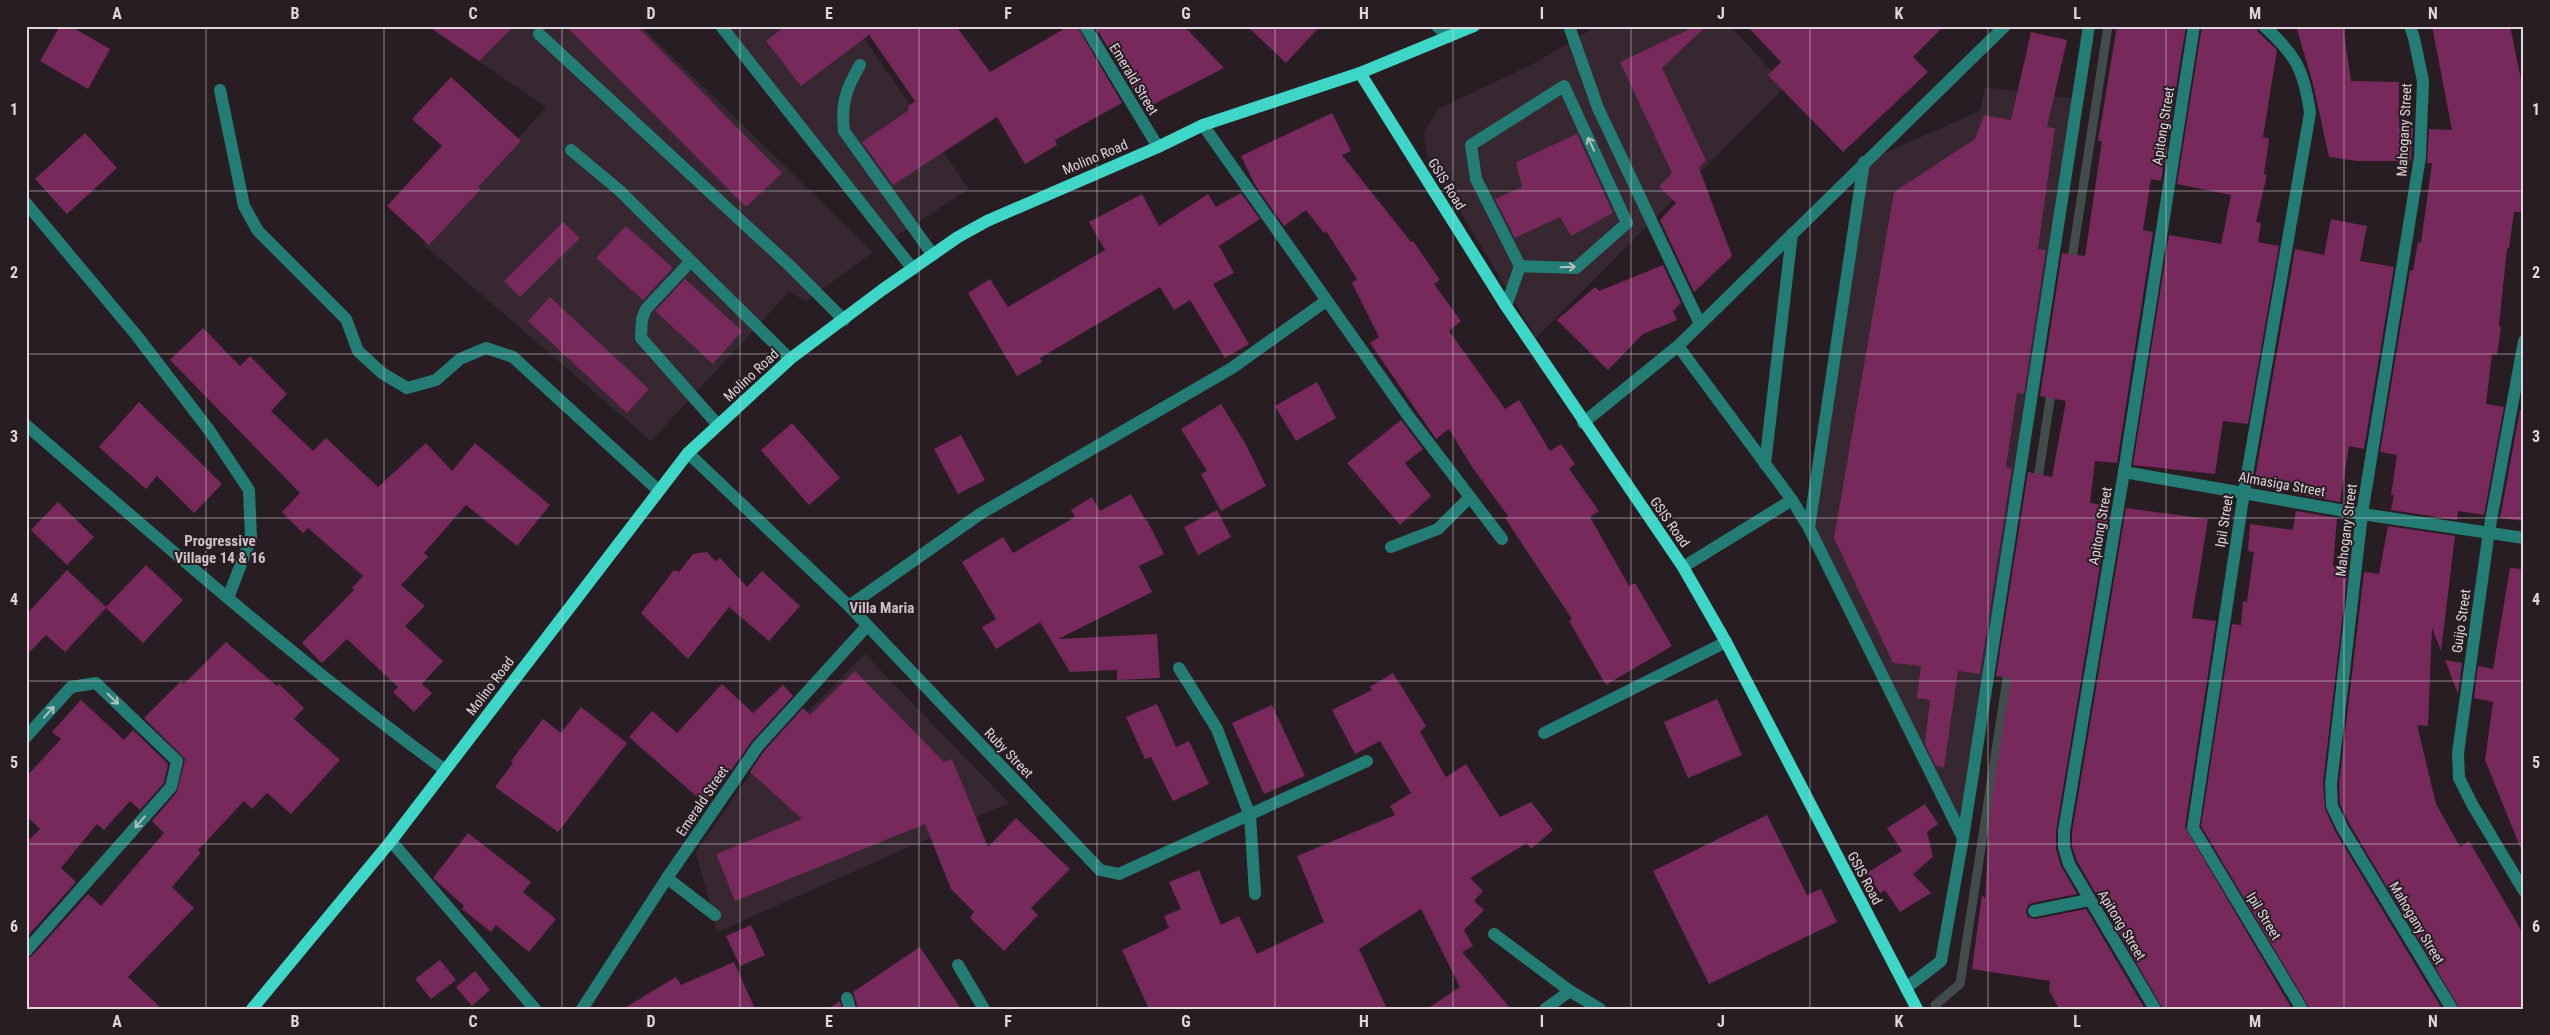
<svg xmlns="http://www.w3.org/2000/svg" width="2550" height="1035" font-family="'Roboto Condensed',sans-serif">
<rect width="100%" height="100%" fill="#281d23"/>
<g fill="#362730">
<path d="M441,26h200l232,226 -67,49 -17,-9 -138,149 -228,-197 123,-137 -110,-75z"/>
<path d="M718,26h137l114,163 -74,48z"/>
<path d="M1597,26h133l56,60 -250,252 -109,-182 -3,-24 14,-23 95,-45z"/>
<path d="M1985,87l93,12 -115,739 -154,-310 55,-366 116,-51z"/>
<path d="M865,654l144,149 -292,129 -21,-80 66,-95z"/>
</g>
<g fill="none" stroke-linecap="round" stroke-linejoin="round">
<g stroke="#434c4c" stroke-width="9">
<path d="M2071,265l37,-239"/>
<path d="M2037,485l15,-98"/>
<path d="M1935,1005l25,-21 49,-318"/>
</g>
</g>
<g fill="#77295b">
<path d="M60,26h10l40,23 -22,40 -48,-28z"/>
<path d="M428,26h86l-35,35z"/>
<path d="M566,26h71l145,147 -36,34z"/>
<path d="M785,26h171l34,46 79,-46h8l45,77 -67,37 2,5 -32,19 -28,-47 -104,68 -31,-43 47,-32 -2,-3 8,-6 -46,-66 -68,51 -35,-45z"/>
<path d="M1095,26h89l40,42 -72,37 -9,-14 -7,4z"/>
<path d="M1247,26h73l-34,37z"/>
<path d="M1696,26l9,1 -43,41 44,92 -7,8 33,88 -38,36 -34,-72 16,-17 -17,-16 13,-14 -52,-111z"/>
<path d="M1747,26h197l-31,31 15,15 -85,80 -75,-77 13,-13z"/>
<path d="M2117,26h69l-25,155 -10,-2 -8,51 10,2 -36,231 -22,-2 -5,42 20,3 -54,325v18l5,17 16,28 -45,9 -4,2 -2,7 2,5 7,2 51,-10 59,100h-86l-10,-19 1,-9 -78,-12 10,-74 3,4 5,-87 21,-134 -15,-2 32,-204 24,5 14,-76 -26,-5 22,-143 23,3 17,-115h-4z"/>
<path d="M2202,26h54l2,6 19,18 -14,87 6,2 -5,35 3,1 -11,47 5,1 -3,19 21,4 -31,178 -25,-3 -8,53 -82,-9 36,-230 52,9 10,-49 -54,-11z"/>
<path d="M2296,26h47l8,55 48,1v45l14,1 -2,33h-54l-28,-4 -16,-73z"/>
<path d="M2432,26h78l12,58 2,128h-10l-5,36h-2l-8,78 2,1 -4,28 -5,-1 -6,50 18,3 -20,108 -26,-4 -1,9 -66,-10 3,-15h-3l6,-40 -17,-3 30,-182 3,1 5,-29 3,1 11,-80h-5l2,-34 23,1z"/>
<path d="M2031,32l36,8 -20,87 8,1 -17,121 8,1 -22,144 -7,-1 -11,74 6,1 -32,206 -22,-3 -14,96 -8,-1 -11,-22 5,-44 -13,-2 4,-32 -28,-3 -59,-125 60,-346 81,-53 9,-24 27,5z"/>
<path d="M451,77l70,64 -43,46 3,2 -52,56 -42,-39 55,-60 -30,-27z"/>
<path d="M1332,113l19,38 -9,4 69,87 2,-1 27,39 -6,4 27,37 -12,10 56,78 14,-9 31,51 11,-7 14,20 -6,5 30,42 -9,6 39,69 6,-3 37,63 -66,39 -37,-64 3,-2 -67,-101 3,-2 -36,-49 -23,-38 -13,10 -66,-96 9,-6 -27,-54 5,-4 -31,-48 -2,2 -18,-23 -22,16 -29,-41 -14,-29z"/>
<path d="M85,133l32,35 -50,46 -32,-35z"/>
<path d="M1577,134l36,79 -42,23 -11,-19 -45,21 -20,-39 27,-12 -6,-25z"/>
<path d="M1241,193l19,26 -41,27 15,27 -21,11 36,60 -24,14 -35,-58 -16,10 -14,-23 -120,71 2,4 -25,14 -49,-83 22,-14 18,28 97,-57 -16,-28 53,-28 17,32 49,-32 8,13z"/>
<path d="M2331,219l36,7 -7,35 34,6 -30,182 -15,-3 -9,56 -42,-8 2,-11 -45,-5 40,-229 29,6z"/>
<path d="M563,222l17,16 -60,59 -16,-16z"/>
<path d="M626,226l47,42 -30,32 -47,-42z"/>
<path d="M1663,265l18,38 -8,8 4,9 -34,14 -35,36 -51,-50 38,-33 4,4z"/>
<path d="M685,279l57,52 -29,33 -58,-53z"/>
<path d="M550,297l99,92 -22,24 -99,-92z"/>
<path d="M203,328l37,38 10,-10 37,38 -16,17 42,40 13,-13 52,49 48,-44 26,28 23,-28 75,62 -33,41 -51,-41 -42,48 4,4 -27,28 24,21 -20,20 38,35 -21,23 10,9 -18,19 -21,-20 5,-5 -51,-48 -25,24 -20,-20 52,-53 -2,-2 11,-12 -55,-48 -5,5 -21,-21 18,-19 -130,-133z"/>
<path d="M1317,382l19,36 -40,23 -21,-35z"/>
<path d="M139,402l83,82 -28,29 -37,-37 -11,13 -47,-42z"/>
<path d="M1221,404l24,39 21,43 -45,25 -20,-37 6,-3 -26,-42z"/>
<path d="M2520,410h4v111l-24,-3z"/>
<path d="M1401,420l22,29 -18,14 26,33 -31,29 -53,-62z"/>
<path d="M792,423l48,55 -31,27 -48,-55z"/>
<path d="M961,435l24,45 -27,14 -24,-45z"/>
<path d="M1131,494l15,27 1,-1 17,34 -25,12 13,26 -94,47 99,-5 3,44 -43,2v-10l-47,2 -30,-50 -44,27 -14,-22 14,-8 -34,-57 41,-25 10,16 62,-36 -4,-7 21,-13 8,14z"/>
<path d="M58,502l36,35 -27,28 -36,-35z"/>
<path d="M2126,508l82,11 -16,99 24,3 -31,206 107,182h-129l-86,-148 -5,-15v-14z"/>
<path d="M1217,510l14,27 -33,18 -14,-28z"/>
<path d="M2296,511l41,7 -4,48 15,3 -25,214 2,26 11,24 106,176h-132l-109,-183 31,-202 9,1 2,-24 4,1 7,-50 -6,-1 2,-27 43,6z"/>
<path d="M2388,526l67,10 -14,115 -9,-23 -4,98 -11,-1 19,79 24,43 9,-6 55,94v74h-64l-110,-184 -10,-21 -1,-20 25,-212 15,2z"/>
<path d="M707,552l8,9 5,-3 27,29 15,-16 38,35 -31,35 -40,-34 -41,52 -47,-46 33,-43 5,2 14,-18z"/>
<path d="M146,565l37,35 -40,43 -37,-35 -41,44 -19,-17 -20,21v-41l41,-45 39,37z"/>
<path d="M2510,568l14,1 -1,285 -38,-94 8,-58 -19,-4 4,-32 15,3z"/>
<path d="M226,642l51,44 2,-2 25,24 -10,11 46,41 -49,54 -24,-21 -15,16 -8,-8 -46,49 3,3 -29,34 22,21 -66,69 34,32h-136v-50l6,-3 56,-62 13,12 63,-73 -12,-12 25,-29 8,-33 -41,-41 37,-37 3,3z"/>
<path d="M2445,660l17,3 -4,31z"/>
<path d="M855,671l89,91 8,-3 36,88 28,-29 54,51 -39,39 7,7 -34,36 -34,-33 4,-6 -23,-23 -26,-65 -190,77 -19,-47 86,-35 -52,-47 14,-21 39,-43 7,7z"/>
<path d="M1393,673l33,53 -6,6 26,45 20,-13 34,53 31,-15 22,28 -22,19 -4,-6 -57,35 13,13 -9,10 10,9 -20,20 9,16 -11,6 49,57h-84l33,-22 -39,-78 -62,40 28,60h-238l-27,-59 47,-22 -5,-12 17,-7 -12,-27 30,-12 22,55 18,-9 18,38 67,-32 -27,-66 98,-41 -5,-9 21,-13 -31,-52 -25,13 -23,-44 40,-20 -2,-3z"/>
<path d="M722,684l31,29 30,-28 10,11 -41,45 -28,39 -20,23 -75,-66 23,-26 25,22z"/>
<path d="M1717,699l25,56 -54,23 -24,-56z"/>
<path d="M81,700l43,40 9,-10 35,34 -4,19 -24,27 -10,-9 -26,29 -7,-6 -36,44 15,14 -50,56v-95l14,-14 -14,-13v-39l35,-38 -9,-7z"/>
<path d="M1157,704l19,43 13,-6 20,43 -36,17 -22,-44 -6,2 -19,-42z"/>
<path d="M1272,705l33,71 -41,18 -32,-71z"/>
<path d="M581,707l46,36 -69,89 -63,-45 18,-24 -2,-2 32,-42 18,14z"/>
<path d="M1925,804l13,20 -11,8 6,25 -20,17 18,19 -31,19 -15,-22 -5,3 -13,-20 35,-22 -15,-23z"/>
<path d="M1767,815l40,80 14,-6 16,33 -128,62 -56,-113z"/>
<path d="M468,833l63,49 -8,10 33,27 -27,33 -33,-27 -5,7 -29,-23 2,-3 -31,-28z"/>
<path d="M751,925l14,30 -25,11 -14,-30z"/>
<path d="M920,947l41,62h-103l-5,-17z"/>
<path d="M440,960l16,20 -25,19 -16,-20z"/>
<path d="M734,962l21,47h-132l53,-32 5,8z"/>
<path d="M475,971l15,19 -18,16 -16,-19z"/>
<path d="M840,1001l2,8h-14z"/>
</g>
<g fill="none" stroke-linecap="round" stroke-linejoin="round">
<g stroke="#247d74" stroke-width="12">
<path d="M721,26l192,243"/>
<path d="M1085,26l73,121"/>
<path d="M1437,26l12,11"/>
<path d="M1569,26l29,82 102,216"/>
<path d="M2264,26c32,29 40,44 46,87l-66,379 -51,336 109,181"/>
<path d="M2410,26l4,12 9,43 -3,76 -58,357 -31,270 1,22 11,23 109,180"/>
<path d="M539,34l251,232 54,54"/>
<path d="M860,65c-14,24 -19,38 -16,66l89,124"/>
<path d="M220,90l24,116 14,25 88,88 12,32 24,22 25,15 29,-8 24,-21 26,-11 27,9 145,133"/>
<path d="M1203,125l206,292 93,122"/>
<path d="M571,150l48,40 171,169"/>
<path d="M26,203l111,133 72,94 40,60 2,48 -23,60"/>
<path d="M690,262l-44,47 -4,10 -1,19 77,87"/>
<path d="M1506,306l14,-40 -44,-87 -5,-34 93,-59 63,137 -51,45 -56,-2"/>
<path d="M2524,341l-35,190 -31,222 1,25 13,26 52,87"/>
<path d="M1678,346l114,154 17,28 154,310"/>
<path d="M1583,423l95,-77 327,-320"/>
<path d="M26,425c137,118 273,238 419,345"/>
<path d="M688,453l161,153 251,264 19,4 248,-113"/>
<path d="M1765,464l27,-230"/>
<path d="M2124,472l238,42 162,24"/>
<path d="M1809,528l55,-366"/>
<path d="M1391,547l47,-18 31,-31"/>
<path d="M1683,567l109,-67"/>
<path d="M849,606l131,-92 252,-146 94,-67"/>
<path d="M1179,668l38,61 33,87 5,78"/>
<path d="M1544,733l182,-91"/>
<path d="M26,737l45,-50 25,-4 81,78 -6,26 -145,164"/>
<path d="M391,841l144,168"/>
<path d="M667,878l48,37"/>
<path d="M2034,911l55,-11"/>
<path d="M1494,934l76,57 30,18"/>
<path d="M958,965l26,44"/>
<path d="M1906,988l35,-27 22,-123 126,-812"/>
<path d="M847,998l3,11"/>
<path d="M582,1009l85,-131 91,-132 109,-120"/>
<path d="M1545,1009l25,-18"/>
<path d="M2155,1009l-86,-145 -5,-17v-16l60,-359 70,-446"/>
</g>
<g stroke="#3ed6c6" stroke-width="12">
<path d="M1360,73l146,233 177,261 43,75 191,367"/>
<path d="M252,1009l139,-168 297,-388 102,-94 92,-69 76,-53 29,-16 171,-74 45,-22 157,-52 114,-47"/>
</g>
</g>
<defs><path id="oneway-shaft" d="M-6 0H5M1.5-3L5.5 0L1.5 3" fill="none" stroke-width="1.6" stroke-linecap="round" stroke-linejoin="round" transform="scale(1.25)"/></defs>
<g stroke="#b0c0c1">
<use href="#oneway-shaft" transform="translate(1591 144) rotate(-115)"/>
<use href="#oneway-shaft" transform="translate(1568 267) rotate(-2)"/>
<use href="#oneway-shaft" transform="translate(113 699) rotate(44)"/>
<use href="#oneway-shaft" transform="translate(49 712) rotate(-48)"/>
<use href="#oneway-shaft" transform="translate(140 822) rotate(131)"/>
</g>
<path fill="none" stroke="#ded7db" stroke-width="1" stroke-opacity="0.55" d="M206,26v983M384,26v983M562,26v983M740,26v983M919,26v983M1097,26v983M1275,26v983M1453,26v983M1631,26v983M1810,26v983M1988,26v983M2166,26v983M2344,26v983M26,191h2498M26,354h2498M26,518h2498M26,681h2498M26,844h2498"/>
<g text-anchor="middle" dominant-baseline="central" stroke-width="4" stroke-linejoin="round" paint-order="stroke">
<g font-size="14" fill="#ded7db" stroke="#281d23">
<text transform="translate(1134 79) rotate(59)">Emerald Street</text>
<text transform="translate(2163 126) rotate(-81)">Apitong Street</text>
<text transform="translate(2404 130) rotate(-87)">Mahogany Street</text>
<text transform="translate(1095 157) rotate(-23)">Molino Road</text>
<text transform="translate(1447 184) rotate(58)">GSIS Road</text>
<text transform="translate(751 375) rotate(-43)">Molino Road</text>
<text transform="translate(2282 484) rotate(10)">Almasiga Street</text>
<text transform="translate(2224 521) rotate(-81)">Ipil Street</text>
<text transform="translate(1670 522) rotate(55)">GSIS Road</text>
<text transform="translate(2100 526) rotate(-80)">Apitong Street</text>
<text transform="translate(2346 530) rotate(-83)">Mahogany Street</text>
<text transform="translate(2461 621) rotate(-82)">Guijo Street</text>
<text transform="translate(490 686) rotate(-53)">Molino Road</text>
<text transform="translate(1009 753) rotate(46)">Ruby Street</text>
<text transform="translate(702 801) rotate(-56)">Emerald Street</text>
<text transform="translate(1865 878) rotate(62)">GSIS Road</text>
<text transform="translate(2264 916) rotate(59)">Ipil Street</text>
<text transform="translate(2417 923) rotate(59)">Mahogany Street</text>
<text transform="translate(2122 925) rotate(59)">Apitong Street</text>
</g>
<g font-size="15" font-weight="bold" fill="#cec0c7" stroke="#281d23">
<text x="220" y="541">Progressive<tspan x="220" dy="17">Village 14 &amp; 16</tspan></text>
<text x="882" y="608">Villa Maria</text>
</g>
</g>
<rect width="2550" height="1035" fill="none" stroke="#281d23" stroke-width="55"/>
<rect x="28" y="28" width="2494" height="980" fill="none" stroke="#ded7db" stroke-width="2"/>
<g font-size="16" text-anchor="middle" font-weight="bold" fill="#ded7db">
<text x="117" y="19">A</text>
<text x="295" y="19">B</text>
<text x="473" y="19">C</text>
<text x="651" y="19">D</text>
<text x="829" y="19">E</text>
<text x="1008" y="19">F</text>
<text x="1186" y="19">G</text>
<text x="1364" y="19">H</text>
<text x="1542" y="19">I</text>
<text x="1721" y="19">J</text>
<text x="1899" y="19">K</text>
<text x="2077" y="19">L</text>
<text x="2255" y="19">M</text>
<text x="2433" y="19">N</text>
<text x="14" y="115">1</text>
<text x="2536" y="115">1</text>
<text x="14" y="278">2</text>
<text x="2536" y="278">2</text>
<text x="14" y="442">3</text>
<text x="2536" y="442">3</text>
<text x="14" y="605">4</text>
<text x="2536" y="605">4</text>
<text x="14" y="768">5</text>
<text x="2536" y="768">5</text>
<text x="14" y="932">6</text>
<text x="2536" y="932">6</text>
<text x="117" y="1027">A</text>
<text x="295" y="1027">B</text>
<text x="473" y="1027">C</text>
<text x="651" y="1027">D</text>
<text x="829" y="1027">E</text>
<text x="1008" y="1027">F</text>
<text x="1186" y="1027">G</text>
<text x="1364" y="1027">H</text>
<text x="1542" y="1027">I</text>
<text x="1721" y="1027">J</text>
<text x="1899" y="1027">K</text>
<text x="2077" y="1027">L</text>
<text x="2255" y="1027">M</text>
<text x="2433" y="1027">N</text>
</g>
</svg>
